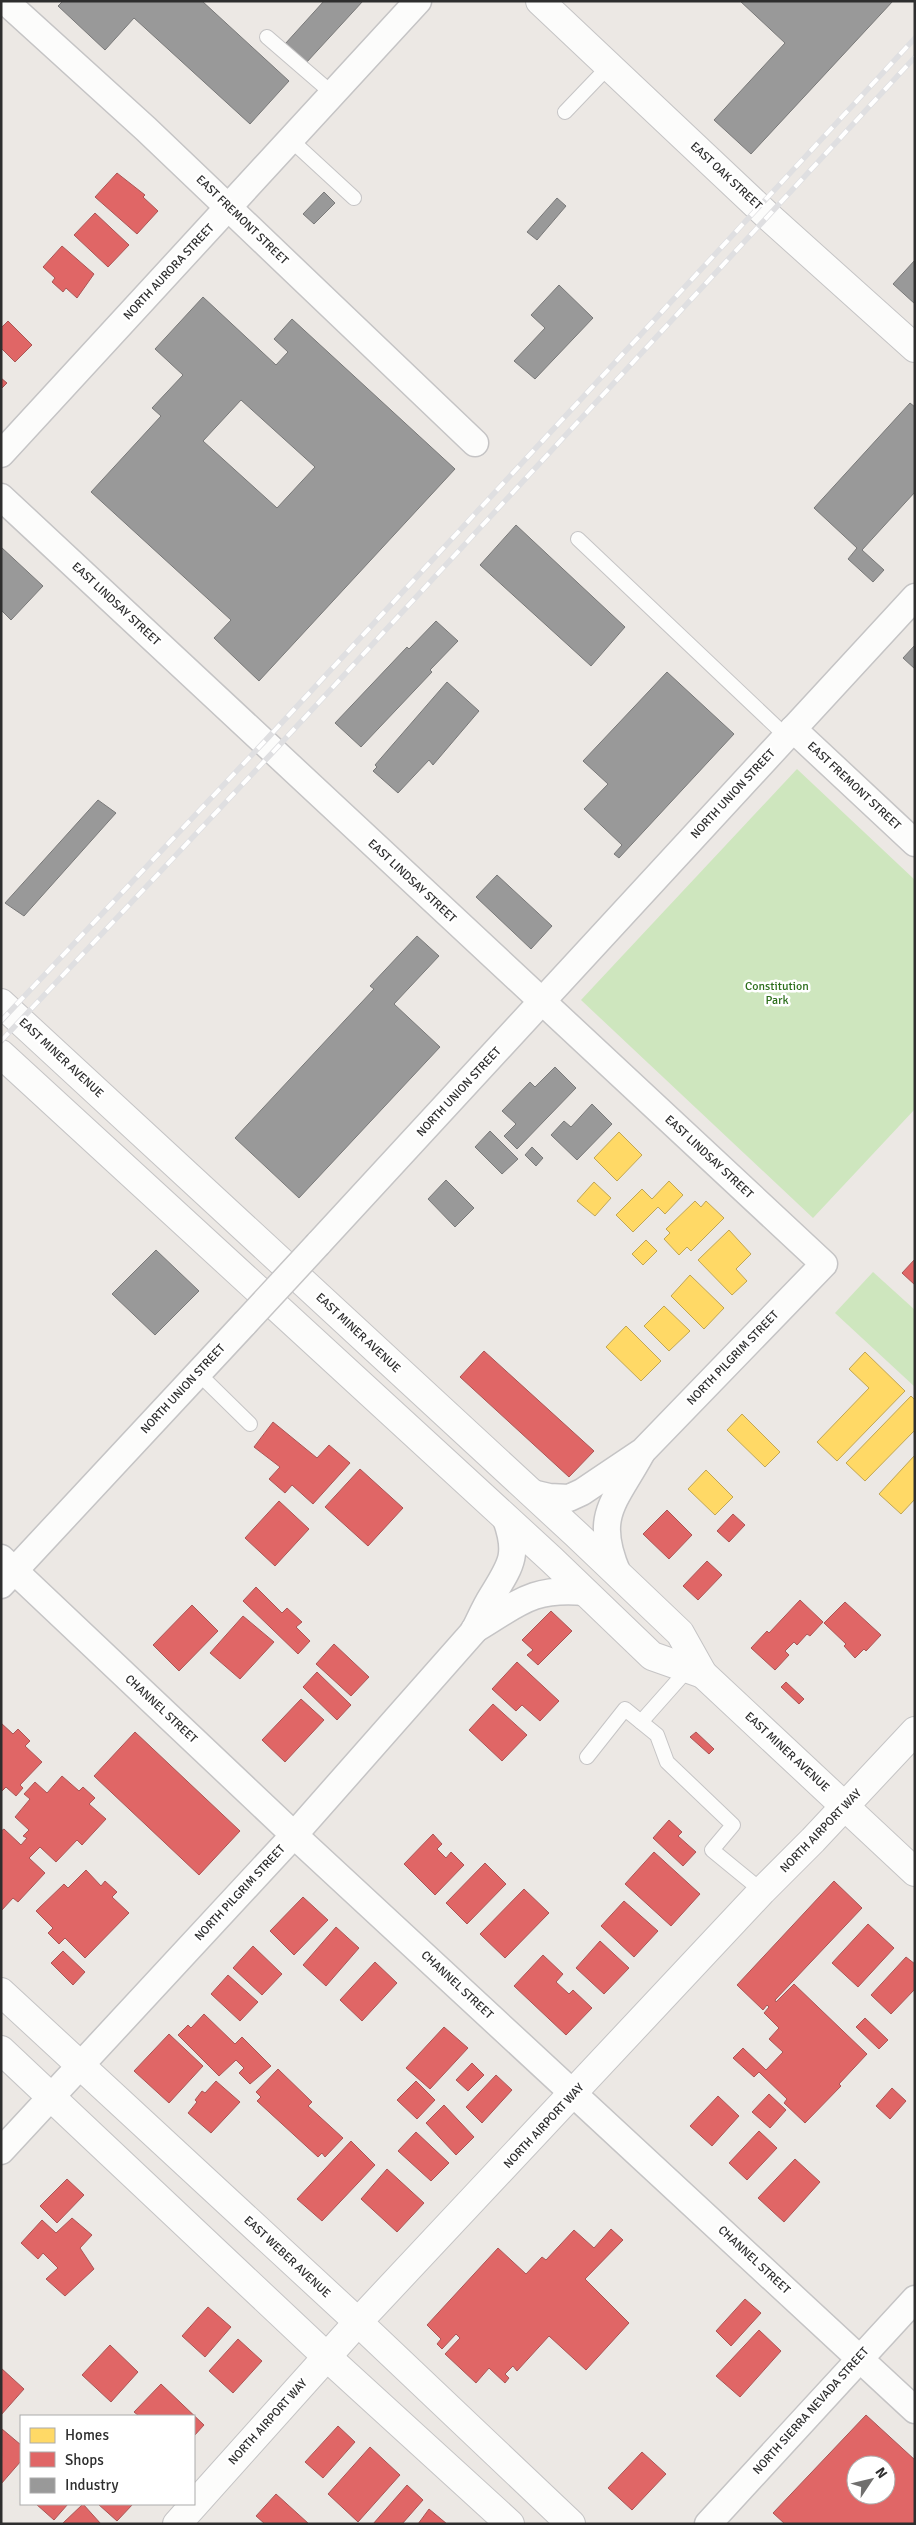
<svg xmlns="http://www.w3.org/2000/svg" width="916" height="2525" font-family="Signika,sans-serif">
<rect width="100%" height="100%" fill="#ece8e4"/>
<g fill="#cee6be">
<path d="M797,769l118,111v229l-102,109 -232,-218z"/>
<path d="M873,1272l42,38v77l-80,-74z"/>
</g>
<g fill="#ffd966" stroke="#c0a655">
<path d="M619,1132l23,23 -25,26 -23,-23z"/>
<path d="M669,1181l14,14 -18,19 -7,-7 -25,25 -17,-17 26,-26 10,10z"/>
<path d="M594,1182l17,16 -16,18 -18,-15z"/>
<path d="M695,1201l6,6 5,-6 18,17 -33,33 -4,-4 -8,8 -15,-16 6,-6 -4,-4z"/>
<path d="M729,1230l22,24 -15,15 11,12 -15,14 -34,-35z"/>
<path d="M646,1240l11,11 -14,14 -11,-11z"/>
<path d="M690,1275l34,33 -20,21 -33,-33z"/>
<path d="M664,1306l26,25 -21,20 -25,-25z"/>
<path d="M626,1326l35,35 -20,20 -35,-34z"/>
<path d="M865,1352l40,39 -68,70 -20,-19 52,-54 -20,-19z"/>
<path d="M911,1396l4,4v30l-50,51 -19,-18z"/>
<path d="M742,1414l38,38 -15,15 -38,-37z"/>
<path d="M915,1455v44l-14,15 -22,-20z"/>
<path d="M706,1470l27,27 -18,18 -27,-26z"/>
</g>
<g fill="#e06666" stroke="#ab5555" fill-rule="evenodd">
<path d="M117,173l28,22 -2,2 15,14 -21,23 -42,-37z"/>
<path d="M95,213l34,32 -21,22 -34,-32z"/>
<path d="M62,246l32,28 -17,24 -11,-10 -3,4 -11,-10 3,-4 -12,-11z"/>
<path d="M8,321l24,24 -17,17 -14,-14v-20z"/>
<path d="M1,378l6,5 -6,6z"/>
<path d="M915,1259v26l-13,-12z"/>
<path d="M484,1351l110,100 -25,26 -109,-100z"/>
<path d="M273,1422l44,36 12,-13 21,18 -37,41 -21,-19 -7,8 -16,-14 11,-12 -26,-20z"/>
<path d="M360,1469l43,39 -35,38 -43,-39z"/>
<path d="M279,1501l30,28 -34,37 -30,-28z"/>
<path d="M667,1510l25,25 -23,24 -26,-25z"/>
<path d="M733,1514l12,11 -16,17 -12,-11z"/>
<path d="M707,1561l15,14 -24,25 -15,-14z"/>
<path d="M256,1587l26,26 5,-5 15,14 -6,5 14,14 -12,13 -55,-53z"/>
<path d="M800,1600l23,22 -13,14 -3,-2 -10,11 -3,-3 -9,9 4,4 -14,15 -24,-22 16,-17 2,2z"/>
<path d="M845,1602l36,33 -15,16 -2,-2 -9,9 -11,-12 2,-2 -22,-21z"/>
<path d="M192,1605l26,26 -39,40 -26,-26z"/>
<path d="M551,1611l21,20 -34,34 -11,-10 6,-5 -11,-10z"/>
<path d="M243,1616l31,26 -34,37 -30,-26z"/>
<path d="M334,1644l35,33 -18,19 -35,-32z"/>
<path d="M517,1662l42,39 -19,20 -18,-16 -6,6 -24,-22z"/>
<path d="M317,1672l34,33 -14,15 -34,-33z"/>
<path d="M786,1682l18,17 -5,5 -18,-17z"/>
<path d="M301,1699l23,21 -39,42 -23,-22z"/>
<path d="M493,1704l34,31 -25,26 -33,-31z"/>
<path d="M1,1723l12,11 5,-5 12,12 -5,5 17,16 -22,23 3,3 -7,8 -10,-9 -5,5z"/>
<path d="M135,1732l105,99 -41,44 -105,-99z"/>
<path d="M696,1732l18,17 -5,5 -19,-17z"/>
<path d="M62,1776l17,15 4,-4 12,11 -6,6 17,15 -24,26 -5,-5 -21,22 -16,-15 -11,11 16,15 -27,29 -5,-4 -12,13v-80l3,-2 17,16 6,-7 -4,-2 6,-6 -14,-13 15,-18 -6,-5 11,-12 12,11z"/>
<path d="M669,1820l13,12 -4,4 18,16 -13,14 -30,-28z"/>
<path d="M433,1834l9,10 -5,5 9,9 5,-6 13,13 -29,30 -31,-31z"/>
<path d="M654,1852l46,42 -29,32 -46,-42z"/>
<path d="M485,1863l21,21 -39,40 -21,-21z"/>
<path d="M86,1870l15,16 4,-5 12,11 -5,5 17,16 -44,45 -20,-20 -6,6 -11,-11 5,-5 -17,-17 28,-27 4,4z"/>
<path d="M834,1881l28,27 -87,92 1,2 18,-18 73,70 -28,30 2,2 -36,37 -21,-20 3,-4 -28,-27 -5,5 -21,-19 10,-10 23,22 17,-18 -14,-13 10,-11 -15,-15 5,-6 -2,-2 -4,5 -26,-25z"/>
<path d="M524,1889l25,24 -44,45 -25,-24z"/>
<path d="M303,1897l25,23 -34,35 -24,-24z"/>
<path d="M624,1901l34,30 -24,26 -33,-31z"/>
<path d="M868,1924l26,24 -36,39 -26,-24z"/>
<path d="M336,1927l23,21 -33,38 -23,-21z"/>
<path d="M600,1941l29,27 -25,26 -28,-26z"/>
<path d="M253,1946l29,28 -20,21 -29,-27z"/>
<path d="M63,1951l22,21 -12,13 -22,-22z"/>
<path d="M543,1955l20,19 -7,8 13,12 4,-4 19,18 -26,27 -52,-49z"/>
<path d="M906,1957l9,7v25l-24,25 -20,-19z"/>
<path d="M375,1962l22,21 -35,38 -22,-21z"/>
<path d="M228,1975l30,27 -18,19 -29,-27z"/>
<path d="M204,2014l31,30 7,-7 29,29 -21,18 -11,-11 5,-5 -8,-8 -17,16 -41,-41 10,-10 3,3z"/>
<path d="M865,2018l23,22 -9,9 -23,-22z"/>
<path d="M444,2027l24,21 -38,41 -24,-21z"/>
<path d="M169,2034l34,32 -34,37 -35,-32z"/>
<path d="M472,2063l12,12 -16,16 -12,-11z"/>
<path d="M278,2069l34,33 -4,4 35,32 -18,19 -3,-4 -4,4 -61,-56 4,-4 -5,-5z"/>
<path d="M496,2075l16,15 -30,33 -16,-16z"/>
<path d="M216,2081l24,21 -29,31 -23,-20 9,-11 -2,-2 7,-9 3,2z"/>
<path d="M416,2081l19,19 -18,19 -20,-19z"/>
<path d="M892,2088l14,13 -16,18 -14,-13z"/>
<path d="M769,2094l17,16 -16,18 -18,-16z"/>
<path d="M718,2096l21,20 -27,30 -22,-20z"/>
<path d="M444,2105l30,32 -18,18 -30,-32z"/>
<path d="M759,2131l18,17 -30,32 -18,-17z"/>
<path d="M416,2132l33,31 -18,18 -33,-30z"/>
<path d="M351,2141l24,24 -53,56 -25,-22z"/>
<path d="M795,2159l25,23 -36,40 -26,-24z"/>
<path d="M387,2169l37,34 -27,29 -36,-33z"/>
<path d="M67,2179l17,16 -27,28 -17,-17z"/>
<path d="M72,2218l20,17 -12,13 14,21 -29,27 -19,-17 12,-11 -15,-15 -5,6 -17,-16 21,-23 14,13z"/>
<path d="M611,2229l12,11 -38,39 44,44 -43,47 -37,-34 -32,35 -4,-5 -8,8 4,4 -4,5 -16,-15 -13,15 -31,-29 15,-16 -4,-4 -14,15 -5,-5 4,-5 -14,-14 71,-77 28,26 16,-17 4,3 28,-30 20,18z"/>
<path d="M745,2299l16,14 -30,33 -15,-15z"/>
<path d="M208,2307l23,20 -26,30 -23,-21z"/>
<path d="M759,2330l22,21 -41,46 -24,-21z"/>
<path d="M238,2339l24,22 -29,32 -24,-22z"/>
<path d="M110,2345l28,27 -27,30 -29,-27z"/>
<path d="M1,2368l23,21 -23,26z"/>
<path d="M161,2384l43,41 -10,11v-20h-55l-5,-4z"/>
<path d="M866,2415l49,45v64h-130l-12,-11zM856,2465h30v30h-30z"/>
<path d="M338,2426l17,16 -32,36 -18,-16z"/>
<path d="M2,2429l19,16v16l-20,23z"/>
<path d="M370,2447l30,28 -42,47 -30,-28z"/>
<path d="M642,2452l24,22 -34,36 -24,-22z"/>
<path d="M407,2485l16,15 -21,24h-29z"/>
<path d="M276,2494l33,30h-44l-9,-8z"/>
<path d="M36,2504h32l-14,16z"/>
<path d="M83,2504l18,20h-39z"/>
<path d="M98,2504h35l-16,17z"/>
<path d="M429,2509l18,15h-29z"/>
</g>
<g fill="#999" stroke="#797979" fill-rule="evenodd">
<path d="M63,1h139l87,80 -39,43 -116,-106 -29,32 -47,-44z"/>
<path d="M324,1h39l-57,62 -21,-19z"/>
<path d="M740,1h153l-142,153 -37,-34 71,-77z"/>
<path d="M324,192l11,11 -21,21 -11,-10z"/>
<path d="M557,198l9,8 -29,34 -10,-8z"/>
<path d="M915,260v44l-22,-20z"/>
<path d="M559,285l34,33 -58,61 -21,-18 31,-33 -14,-13z"/>
<path d="M203,297l73,68 12,-13 -14,-13 18,-20 163,150 -196,212 -45,-43 17,-18 -140,-128 70,-76 -9,-8 31,-33 -28,-26zM241,400l74,67 -38,41 -74,-67z"/>
<path d="M910,403l5,4v85l-53,58 22,20 -11,12 -25,-23 9,-11 -43,-40z"/>
<path d="M516,525l109,102 -34,39 -111,-101z"/>
<path d="M1,547l42,39 -32,34 -10,-10z"/>
<path d="M436,621l22,20 -28,29 2,2 -71,75 -26,-24 72,-76 2,2z"/>
<path d="M915,645v24l-12,-11z"/>
<path d="M667,672l67,62 -115,124 -5,-4 8,-9 -38,-36 24,-25 -25,-23z"/>
<path d="M447,682l32,29 -46,54 -4,-5 -31,33 -25,-22 4,-4 -2,-2z"/>
<path d="M98,800l18,13 -92,103 -19,-13z"/>
<path d="M497,875l55,51 -21,23 -55,-52z"/>
<path d="M417,936l22,20 -45,48 46,43 -141,151 -64,-60 139,-149 -4,-3z"/>
<path d="M555,1067l21,21 -59,61 -13,-13 12,-12 -14,-13 28,-29 5,5z"/>
<path d="M592,1104l20,20 -35,36 -26,-25 13,-14 7,6z"/>
<path d="M490,1131l28,28 -16,15 -27,-27z"/>
<path d="M532,1147l11,11 -7,8 -11,-11z"/>
<path d="M446,1180l28,28 -19,19 -27,-28z"/>
<path d="M156,1250l43,41 -44,44 -43,-41z"/>
</g>
<g fill="none" stroke-linecap="round" stroke-linejoin="round">
<defs>
<g id="lane">
<path d="M267,37l66,57"/>
<path d="M565,112l44,-46"/>
<path d="M291,140l63,58"/>
<path d="M578,539l208,197"/>
<path d="M198,1373l52,51"/>
<path d="M641,1722l47,-53"/>
<path d="M587,1757l38,-48 32,26 10,27 66,63 -21,25 50,41"/>
</g>
<g id="street">
<path d="M5,1l141,128 329,314"/>
<path d="M1,454l417,-453"/>
<path d="M1,497l823,767 -181,187 -61,41 -13,6 -20,-1 -17,-4"/>
<path d="M793,729l122,114"/>
<path d="M318,1244l597,-647"/>
<path d="M1,1558l293,277 621,575"/>
<path d="M618,1574c-25,-58 -4,-71 23,-120"/>
<path d="M1,1585l244,-262"/>
<path d="M474,1630c44,-26 57,-43 111,-38"/>
<path d="M1,2151l293,-316 180,-204c6,-12 11,-24 18,-35 19,-31 27,-41 14,-77"/>
<path d="M708,2524l207,-225"/>
</g>
<g id="secondary">
<path d="M540,1l228,215 147,132"/>
<path d="M1,1003l575,531 104,99 23,41 212,198"/>
<path d="M1,1054l551,506 100,96 51,18"/>
<path d="M1,1992l357,330 213,202"/>
<path d="M1,2050l326,307 183,167"/>
<path d="M177,2524l181,-202 404,-431 51,-51 102,-109"/>
</g>
</defs>
<use href="#lane" stroke="#c5c4c5" stroke-width="16"/>
<use href="#street" stroke="#c5c4c5" stroke-width="29"/>
<use href="#secondary" stroke="#c5c4c5" stroke-width="30"/>
<use href="#lane" stroke="#fcfcfb" stroke-width="14"/>
<use href="#street" stroke="#fcfcfb" stroke-width="26"/>
<use href="#secondary" stroke="#fcfcfb" stroke-width="28"/>
<defs>
<g id="rail">
<path d="M1,1021l263,-279 651,-704"/>
<path d="M1,1041l272,-289 642,-695"/>
</g>
</defs>
<use href="#rail" stroke="#dfdfe1" stroke-width="5.5"/>
<use href="#rail" stroke="#fff" stroke-width="4" stroke-dasharray="11" stroke-linecap="butt"/>
<defs>
<path id="street-bridge" d="M245,1323l73,-79"/>
</defs>
<use href="#street-bridge" stroke="#c5c4c5" stroke-width="29" stroke-linecap="butt"/>
<use href="#street-bridge" stroke="#fcfcfb" stroke-width="26"/>
</g>
<g text-anchor="middle" dominant-baseline="central" stroke-width="5" stroke-linejoin="round" paint-order="stroke">
<g font-size="12" fill="#2e2e2e" stroke="#fff">
<text transform="translate(726 176) rotate(43)">EAST OAK STREET</text>
<text transform="translate(242 220) rotate(44)">EAST FREMONT STREET</text>
<text transform="translate(169 272) rotate(-47)">NORTH AURORA STREET</text>
<text transform="translate(116 604) rotate(43)">EAST LINDSAY STREET</text>
<text transform="translate(854 786) rotate(43)">EAST FREMONT STREET</text>
<text transform="translate(733 794) rotate(-47)">NORTH UNION STREET</text>
<text transform="translate(412 881) rotate(43)">EAST LINDSAY STREET</text>
<text transform="translate(61 1058) rotate(43)">EAST MINER AVENUE</text>
<text transform="translate(459 1092) rotate(-47)">NORTH UNION STREET</text>
<text transform="translate(709 1157) rotate(43)">EAST LINDSAY STREET</text>
<text transform="translate(358 1333) rotate(43)">EAST MINER AVENUE</text>
<text transform="translate(733 1358) rotate(-46)">NORTH PILGRIM STREET</text>
<text transform="translate(183 1389) rotate(-47)">NORTH UNION STREET</text>
<text transform="translate(161 1709) rotate(43)">CHANNEL STREET</text>
<text transform="translate(787 1752) rotate(43)">EAST MINER AVENUE</text>
<text transform="translate(821 1831) rotate(-46)">NORTH AIRPORT WAY</text>
<text transform="translate(240 1893) rotate(-47)">NORTH PILGRIM STREET</text>
<text transform="translate(457 1985) rotate(43)">CHANNEL STREET</text>
<text transform="translate(544 2126) rotate(-47)">NORTH AIRPORT WAY</text>
<text transform="translate(287 2257) rotate(43)">EAST WEBER AVENUE</text>
<text transform="translate(754 2260) rotate(43)">CHANNEL STREET</text>
<text transform="translate(811 2411) rotate(-48)">NORTH SIERRA NEVADA STREET</text>
<text transform="translate(268 2422) rotate(-48)">NORTH AIRPORT WAY</text>
</g>
<g font-size="12" fill="#2c6e1b" stroke="#fff">
<text x="777" y="986">Constitution<tspan x="777" dy="14">Park</tspan></text>
</g>
</g>
<rect width="916" height="2525" fill="none" stroke="#2e2e2e" stroke-width="5"/>
<rect x="20" y="2415" width="175" height="90" fill="#ffffff" stroke="#ababab"/>
<rect x="30" y="2428" width="25" height="15" fill="#ffd966" stroke="#ababab"/>
<text x="65" y="2440" font-size="15" fill="#2e2e2e">Homes</text>
<rect x="30" y="2452" width="25" height="15" fill="#e06666" stroke="#ababab"/>
<text x="65" y="2465" font-size="15" fill="#2e2e2e">Shops</text>
<rect x="30" y="2478" width="25" height="15" fill="#999999" stroke="#ababab"/>
<text x="65" y="2490" font-size="15" fill="#2e2e2e">Industry</text>
<g transform="translate(871 2480) rotate(55)"><circle r="24" fill="#ffffff" stroke="#ababab"/>
<path d="M0-4L9 19L0 12L-9 19Z" fill="#706f6e"/>
<text y="-8" font-size="14" font-weight="bold" text-anchor="middle" fill="#2e2e2e">N</text>
</g>
</svg>
